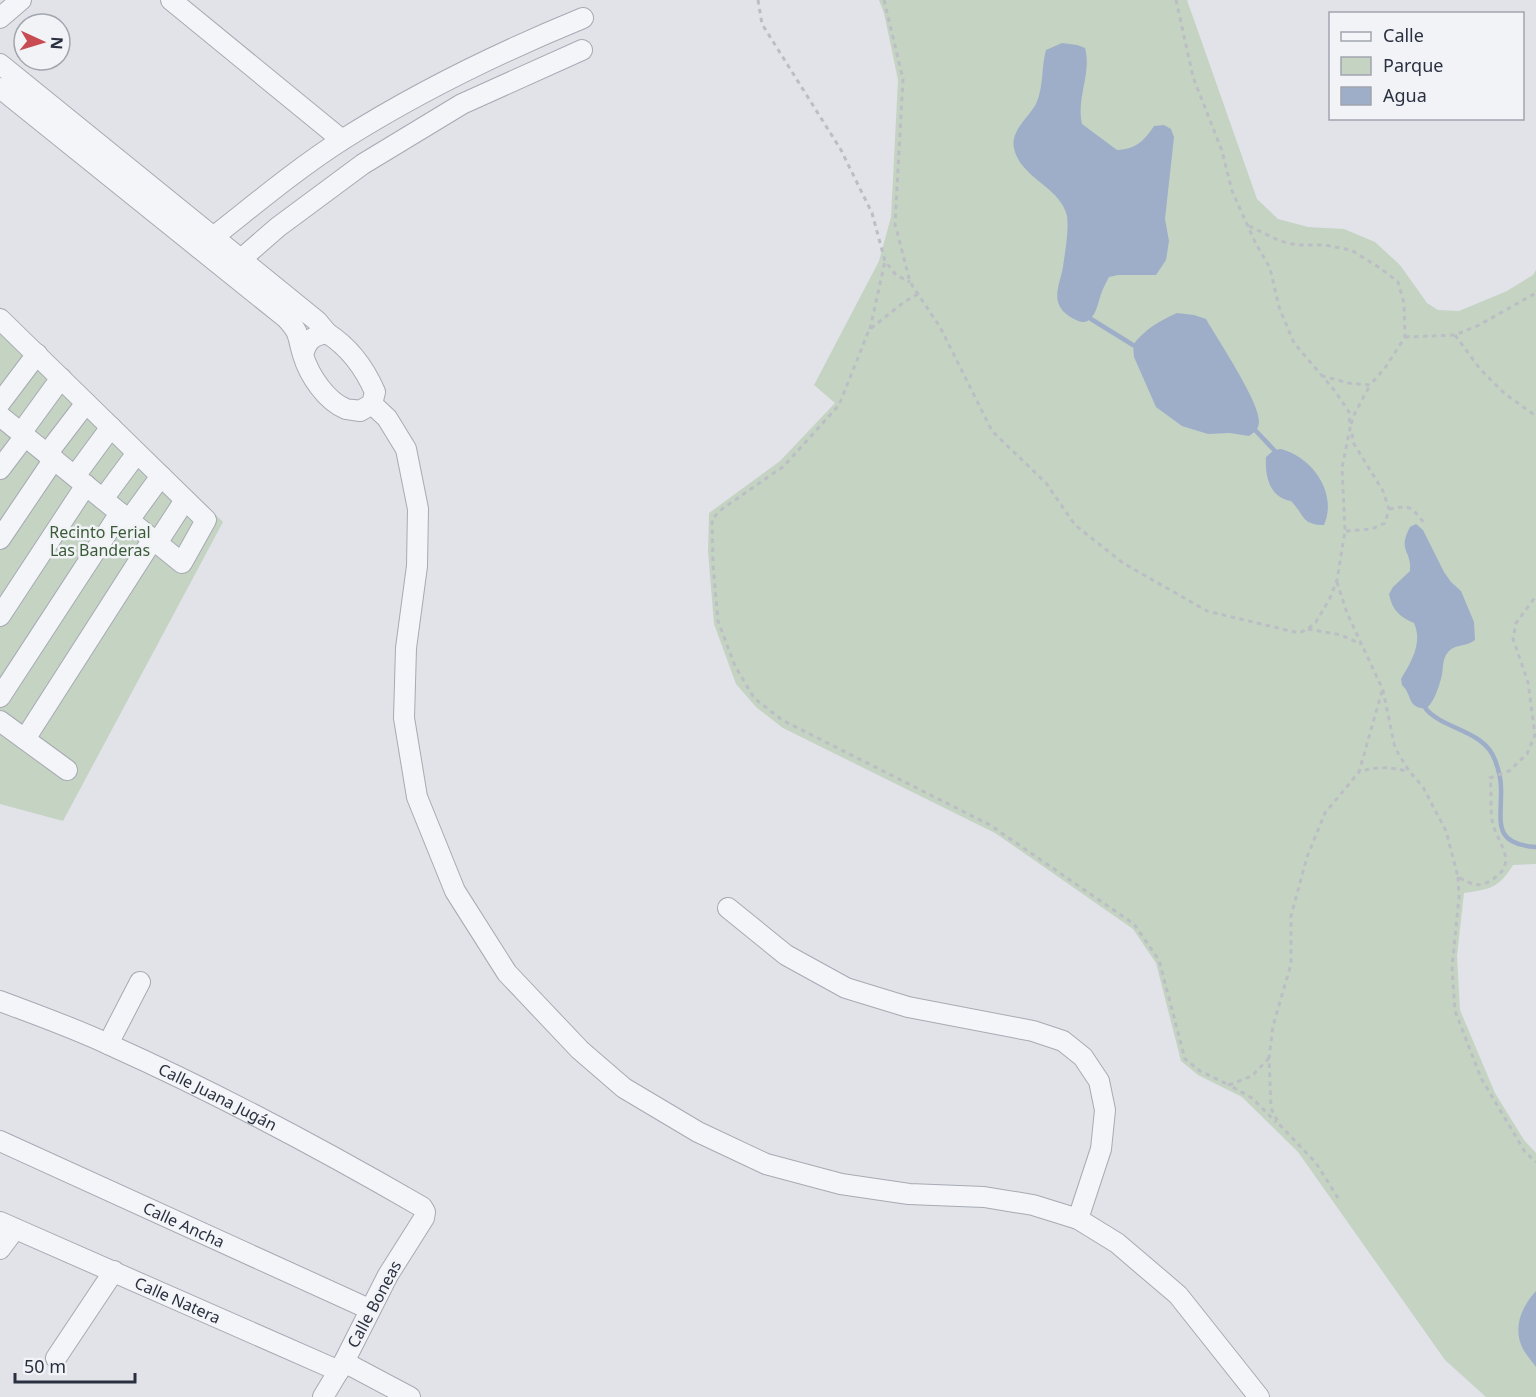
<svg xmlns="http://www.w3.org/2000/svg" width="1536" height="1397" font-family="'Noto Sans',sans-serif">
<rect width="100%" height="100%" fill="#e1e3e9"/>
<g fill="#c5d3c3">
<path d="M879,0h308l70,199 21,20 30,8 36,2 31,13 25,23 27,38 11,7 21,1 48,-20 26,-16 3,-5v594l-23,1c-15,24 -23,24 -49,28l-7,63 3,54 35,83 29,47 12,13v244h-50l-41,-37 -147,-208 -56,-55 -44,-22 -17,-14 -25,-98 -23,-34 -138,-96 -212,-105 -27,-21 -20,-23 -22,-60 -6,-73 1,-38 71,-52 55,-58 -21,-18 65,-124 12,-44 7,-137 -14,-67z"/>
<path d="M0,307l223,215 -160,299 -63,-17z"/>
</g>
<g fill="#9eaec8">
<path d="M1062,43l15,2 8,3c7,25 -9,50 -3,76l35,26c19,-1 27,-9 37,-24l10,-1 7,4 3,8 -9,82 4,22 -3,19 -10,15h-38l-9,2c-3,6 -6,11 -8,17 -4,13 -8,36 -27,25 -26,-14 -15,-31 -11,-52 2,-16 6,-35 4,-51 -6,-29 -47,-38 -53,-68 -4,-17 15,-31 22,-44 8,-18 5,-36 10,-54z"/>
<path d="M1177,313l17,2 12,4c12,21 53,82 53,102 0,8 -4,11 -10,15l-19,-3 -22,1 -26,-8 -26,-19 -22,-50 -1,-12c12,-16 26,-24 44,-32z"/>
<path d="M1281,449c31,8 57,44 43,76 -23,0 -19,-10 -33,-24 -22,-4 -26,-25 -25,-44l8,-7z"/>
<path d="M1416,524l7,6 21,42 7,10 10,9 13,31 1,18c-9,7 -19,4 -26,11 -8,8 -5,19 -8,28 -3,10 -7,23 -15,30 -20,-2 -13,-14 -24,-24l-1,-6c10,-17 22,-36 13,-56 -14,-6 -22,-13 -25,-29l4,-7 17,-16c2,-21 -13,-20 0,-44z"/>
<path d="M1536,1291v76c-4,-6 -11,-13 -14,-20 -9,-20 0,-41 14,-56z"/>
</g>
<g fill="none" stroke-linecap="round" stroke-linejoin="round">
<g stroke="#9eaec8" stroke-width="4.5">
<path d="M1091,319l42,26"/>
<path d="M1256,431l18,19"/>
<path d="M1426,709c18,21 58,21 69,51 3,8 6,19 6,28 1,33 -10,56 35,59"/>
</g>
<defs>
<g id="minor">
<path d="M171,0l171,140"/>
<path d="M0,18l21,-18"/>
<path d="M0,64l317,257 10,12"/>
<path d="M0,88l286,230c15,16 11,18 17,37 6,20 23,46 43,54 5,1 10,1 14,2l12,-7 3,-12c-10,-23 -26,-45 -48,-59 -15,3 -20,7 -24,22"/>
<path d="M199,248c47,-36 93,-76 143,-108 76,-48 158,-88 241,-122"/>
<path d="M232,267l46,-40 85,-63 99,-60 120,-54"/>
<path d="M0,319l206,201 -24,43 -182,-147"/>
<path d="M0,403l37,-49"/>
<path d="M372,404l15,14 19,31 12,60 -1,57 -11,82 -2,70 13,79 38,94 52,82 73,77 44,38 74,44 68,32 75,20 68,10 75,3 49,8 45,14 39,24 61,52 81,102"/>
<path d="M21,433l40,-55"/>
<path d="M47,454l39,-51"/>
<path d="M0,469l25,-33"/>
<path d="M75,476l36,-49"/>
<path d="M103,499l34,-46"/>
<path d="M129,520l32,-44"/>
<path d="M0,539l54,-80"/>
<path d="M157,543l28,-43"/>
<path d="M0,616l86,-131"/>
<path d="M0,697l120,-184"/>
<path d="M0,721l67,49"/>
<path d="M25,739l128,-200"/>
<path d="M728,908l58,47 60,33 62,19 125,24 30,10 20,16 16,24 6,29 -4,39 -23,70"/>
<path id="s1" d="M0,1001c37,14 74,27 110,44 107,48 210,103 312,162l3,5 -1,6 -36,57 -44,87 -21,35"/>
<path d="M108,1044l32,-62"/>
<path id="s2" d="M0,1141l369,168"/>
<path id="s3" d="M0,1222l339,149"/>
<path d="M0,1249l15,-20"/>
<path d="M56,1358l58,-87"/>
<path d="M344,1362l66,35"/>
</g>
</defs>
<use href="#minor" stroke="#a6aab3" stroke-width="22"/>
<g stroke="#bbbec4" stroke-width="3" stroke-dasharray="4.5 4.5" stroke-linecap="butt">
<path d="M758,0l4,24 79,126 31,63 13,48 11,14 14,7"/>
<path d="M884,0l19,79 -8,145 15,58 30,45 52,104 54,52 29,42 48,38 84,48 92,22 9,-4 8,-7 14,-24 7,-18 8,-49 -3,-63 8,-40 -1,-16 -14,-21 -41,-48 -15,-36 -9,-39 -15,-26 -23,-51 -10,-40 -29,-74 -17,-77"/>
<path d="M1249,226l31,15 17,4h28l26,5 29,18 18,14 6,21 1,34 -20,31 -15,17 -22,-2 -25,-7"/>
<path d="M918,294l-14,8 -35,28 -30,75 -55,61 -62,43 -10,10 1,46 5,56 17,45 19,32 28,22 208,105 144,99 25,36 26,99 15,12 29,14"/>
<path d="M870,329l15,-68"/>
<path d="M1455,335l25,34 25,25 31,22"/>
<path d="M1405,337l50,-2 24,-10 57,-32"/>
<path d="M1351,424l4,-11 15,-28"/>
<path d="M1389,509c21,-4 22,-3 35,14"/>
<path d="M1346,531l26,-2 13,-6 4,-14 -6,-18 -29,-47 -3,-14"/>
<path d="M1337,582l10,31 36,77 12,58 14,23 14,16 23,44 12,46c14,7 21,12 35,2 27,-18 3,-36 -1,-59 -2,-12 0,-29 -2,-42l19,-7 18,-17 8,-19 -7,-53 -15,-43 3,-16 20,-27"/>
<path d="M1308,629l33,6 20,9"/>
<path d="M1382,691l-23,81c17,-6 31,-5 48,-1"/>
<path d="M1458,877l1,20 -7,71 3,43 26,67 44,74 11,10"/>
<path d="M1269,1058l-17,18 -23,9 23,13 24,24"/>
<path d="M1338,1198l-22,-35 -37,-39 -8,-16 -2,-50 4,-32 18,-62v-48l16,-59 18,-44 34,-41"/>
</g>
<use href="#minor" stroke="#f4f5f8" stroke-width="20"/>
</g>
<g text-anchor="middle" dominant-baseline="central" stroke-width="5" stroke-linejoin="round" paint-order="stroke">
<g font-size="16" fill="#3b5b38" stroke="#f1f3f7">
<text x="100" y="532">Recinto Ferial<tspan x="100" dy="18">Las Banderas</tspan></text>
</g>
<g font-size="16" fill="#2a3040" stroke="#f1f3f7">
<text stroke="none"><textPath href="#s1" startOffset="238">Calle Juana Jugán</textPath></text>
<text stroke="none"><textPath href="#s2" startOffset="202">Calle Ancha</textPath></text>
<text stroke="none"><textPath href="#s3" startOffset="194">Calle Natera</textPath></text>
<text transform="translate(374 1304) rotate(-62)">Calle Boneas</text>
</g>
</g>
<rect x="1329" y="12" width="195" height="108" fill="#f1f3f7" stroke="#a1a5ae" stroke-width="1.5"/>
<rect x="1341" y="32" width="30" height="9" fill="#f4f5f8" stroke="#a1a5ae" stroke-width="1.5"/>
<text x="1383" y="42" font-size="18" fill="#2a3040">Calle</text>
<rect x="1341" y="57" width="30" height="18" fill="#c5d3c3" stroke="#a1a5ae" stroke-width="1.5"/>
<text x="1383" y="72" font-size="18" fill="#2a3040">Parque</text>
<rect x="1341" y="87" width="30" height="18" fill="#9eaec8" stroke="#a1a5ae" stroke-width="1.5"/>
<text x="1383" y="102" font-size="18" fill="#2a3040">Agua</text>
<g transform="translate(42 42) rotate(94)"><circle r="28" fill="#f1f3f7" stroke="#a1a5ae" stroke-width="1.5"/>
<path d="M0-4.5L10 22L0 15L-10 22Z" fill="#c94b52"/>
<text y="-9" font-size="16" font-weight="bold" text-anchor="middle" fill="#2a3040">N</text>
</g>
<path d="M15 1373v9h120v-9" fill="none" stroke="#2a3040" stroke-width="3"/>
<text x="24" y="1373" font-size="18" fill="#2a3040" stroke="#f1f3f7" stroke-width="4.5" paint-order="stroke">50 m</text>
</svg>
